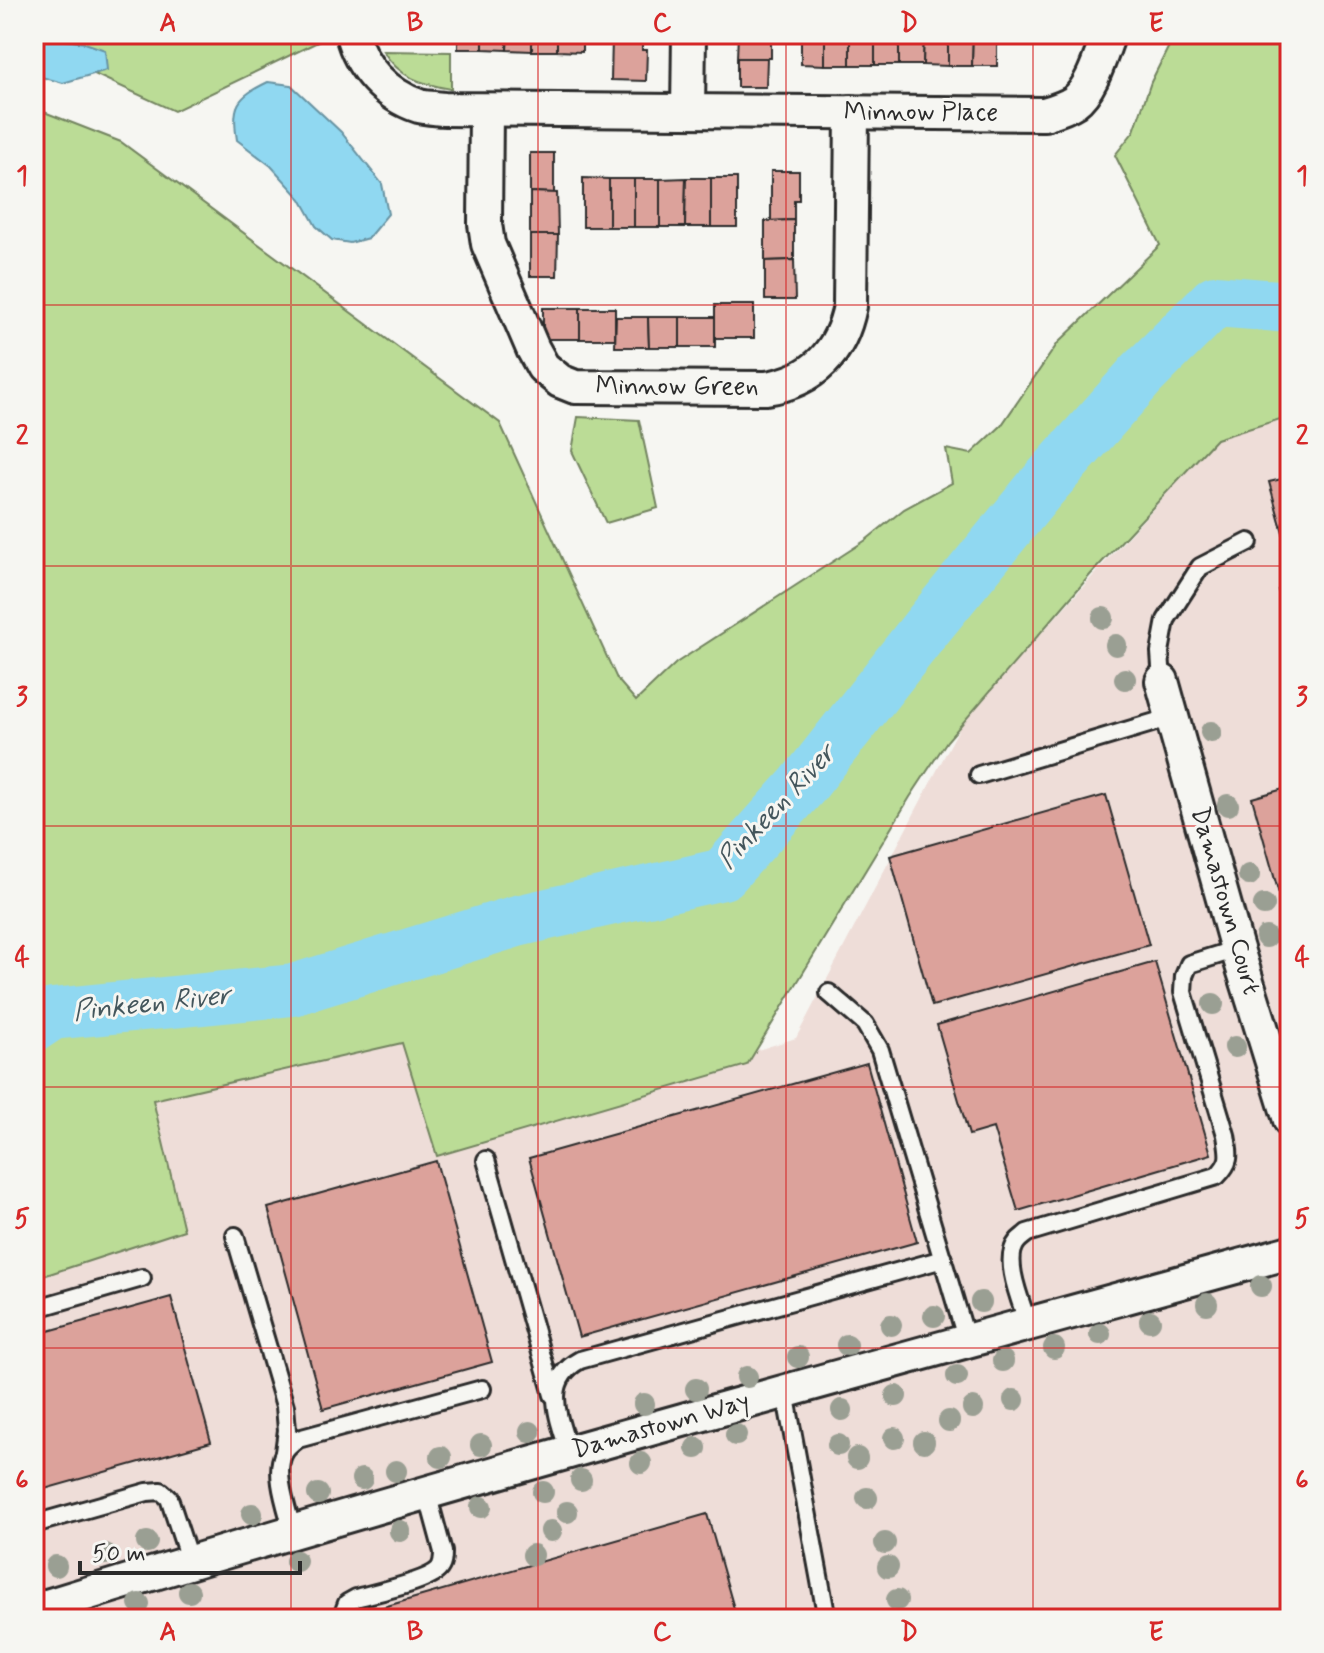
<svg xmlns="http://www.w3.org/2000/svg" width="1324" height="1653" font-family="Mynerve,sans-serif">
<rect width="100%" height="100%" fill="#f6f6f2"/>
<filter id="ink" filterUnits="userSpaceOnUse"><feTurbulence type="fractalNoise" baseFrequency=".0125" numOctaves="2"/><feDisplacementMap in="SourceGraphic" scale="16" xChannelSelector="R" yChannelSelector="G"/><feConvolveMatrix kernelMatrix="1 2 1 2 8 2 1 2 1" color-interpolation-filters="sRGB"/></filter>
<g filter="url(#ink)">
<path fill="#eeddd8" d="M1290,416v1203h-1256v-585l371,-1 39,115 352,-110 168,-319 252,-280z"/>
<g fill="#bbdc96" stroke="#738460" stroke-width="2">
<path d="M34,34h294v3l-154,74 -140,-65z"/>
<path d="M1175,34h115v382l-74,23 -125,135 -144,167 -37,56 -163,268 -310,91 -35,-113 -249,57 31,130 -150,49v-1171l87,34 379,281 117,256 19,22 40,-38 190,-123 38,-31 48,-26 -6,-34 25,5 30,-28 57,-83 102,-98 -45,-90 19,-24 17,-49z"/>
<path d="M383,51l68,1v37c-30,-5 -51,-11 -68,-38z"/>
<path d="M578,417l61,3 19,88 -52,15 -34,-72z"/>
</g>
<g fill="#90d8f1" stroke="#6893a2" stroke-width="2">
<path d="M34,34h14l4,4 33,5 20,7 2,20 -44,13 -29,-8z"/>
<path d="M268,82l23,3 50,47 41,52 6,30 -20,24 -18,5 -18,-3 -16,-14 -15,-27 -30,-33 -34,-26c-6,-35 0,-43 31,-58z"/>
</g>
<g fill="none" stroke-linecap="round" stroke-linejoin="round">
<path stroke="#90d8f1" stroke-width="52" d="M34,1026l18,-12 241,-24 224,-69 206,-47 79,-88 125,-159 112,-137 103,-116 73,-73 75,6"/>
</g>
<g fill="#dca29b" stroke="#2b2b2b" stroke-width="2">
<rect x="458" y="34" width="25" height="15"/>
<path d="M483,34h25l-1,16 -24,-1z"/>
<path d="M508,34h24v17l-25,-1z"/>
<rect x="532" y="34" width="25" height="17"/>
<path d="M557,34h25v18l-25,-1z"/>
<path d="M738,34h33v24h-34z"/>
<path d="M801,34h24v31l-24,-1z"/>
<rect x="825" y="34" width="25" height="31"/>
<rect x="850" y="34" width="25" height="31"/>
<rect x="875" y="34" width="24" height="31"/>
<path d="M899,34h25l-1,31h-24z"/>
<path d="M924,34h24v32l-25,-1z"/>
<path d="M948,34h25l-1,32h-24z"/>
<path d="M973,34h24v32h-25z"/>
<path d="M612,38l30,1v11h5l-1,31 -35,-1z"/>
<path d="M737,58h30l-1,29h-29z"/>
<path d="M530,153h24v40l-24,-1z"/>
<path d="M771,171h28v29h-5v20l-23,1z"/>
<path d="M583,178l26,1v48h-26z"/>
<path d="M686,178l-1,49h-25v-48z"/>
<path d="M686,178h25v49h-26z"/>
<rect x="711" y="178" width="26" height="49"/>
<rect x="609" y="179" width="25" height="48"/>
<rect x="634" y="179" width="26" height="48"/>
<path d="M530,192l27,1 1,42h-28z"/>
<path d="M794,220v40l-29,1v-40z"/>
<path d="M530,235h28l-1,41h-27z"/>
<path d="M794,260l1,40h-30v-39z"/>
<rect x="715" y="305" width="39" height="33"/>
<rect x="543" y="308" width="37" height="31"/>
<rect x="580" y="308" width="35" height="31"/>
<path d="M616,317h32l1,30h-34z"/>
<path d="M648,317h32v30h-31z"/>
<rect x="680" y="317" width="35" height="30"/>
<path d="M1290,477v81l-21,-76z"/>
<path d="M1290,587v46l-12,-43z"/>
<path d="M1290,787v146l-38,-135z"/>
<path d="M1106,795l43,150 -217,61 -42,-150z"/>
<path d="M1155,962l56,192 -193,57 -25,-83 -24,7 -32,-110z"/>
<path d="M867,1063l50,179 -338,95 -50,-179z"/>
<path d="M436,1161l56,201 -169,47 -55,-201z"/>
<path d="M171,1297l40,145 -177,50v-157z"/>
<path d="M707,1514l30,105h-362l-2,-9z"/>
</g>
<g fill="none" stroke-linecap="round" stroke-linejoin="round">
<defs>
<g id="lane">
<path d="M1162,681l-2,-29 6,-32 34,-53 49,-25"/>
<path d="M979,775l193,-58"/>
<path d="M829,993l36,31 15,26 87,291"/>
<path d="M486,1160l67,235"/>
<path d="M235,1236l50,170 2,24 -3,22"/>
<path d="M34,1309l108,-31"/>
<path d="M1028,1324c-6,-20 -26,-64 -11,-82 3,-4 7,-6 10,-9l190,-57c15,-15 12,-21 9,-41l-43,-143 1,-16 5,-12 48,-15"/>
<path d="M785,1392l42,227"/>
<path d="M569,1452c-10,-34 -28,-71 11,-92l363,-101"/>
<path d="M34,1524l113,-32 14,-1 8,7 21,64"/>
<path d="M293,1532c-5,-21 -20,-59 -9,-79 3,-6 9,-10 14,-14l184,-50"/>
<path d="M341,1619l6,-16 9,-5c18,-5 70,-16 82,-28 5,-5 5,-12 5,-18l-16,-59"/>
</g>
<g id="street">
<path d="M352,34c8,33 34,61 67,72 8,2 17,2 25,3l600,5c10,-3 21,-6 30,-12 18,-13 27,-48 35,-68"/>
<path d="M486,110l-1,114 3,20 45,105 10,18 17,14 15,6 191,1c48,-7 75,-36 84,-82l2,-194"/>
<path d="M688,111l1,-77"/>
<path d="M1162,681l75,268 53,171"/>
<path d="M34,1610c416,-129 836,-242 1256,-358"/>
</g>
</defs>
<use href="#lane" stroke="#2b2b2b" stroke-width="22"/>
<use href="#street" stroke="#2b2b2b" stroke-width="38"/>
<use href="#lane" stroke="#f6f6f2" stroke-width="16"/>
<use href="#street" stroke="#f6f6f2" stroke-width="32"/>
</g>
<g fill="#9a9f93">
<circle cx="1103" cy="618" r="11"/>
<circle cx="1116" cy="645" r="11"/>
<circle cx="1125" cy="679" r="11"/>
<circle cx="1211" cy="732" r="11"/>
<circle cx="1228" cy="805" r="11"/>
<circle cx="1249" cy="875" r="11"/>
<circle cx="1264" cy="905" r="11"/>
<circle cx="1266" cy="937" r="11"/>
<circle cx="1213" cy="1004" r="11"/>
<circle cx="1235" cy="1047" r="11"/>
<circle cx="1261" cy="1286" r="11"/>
<circle cx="981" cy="1302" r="11"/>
<circle cx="1207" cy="1304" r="11"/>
<circle cx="934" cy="1316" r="11"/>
<circle cx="1150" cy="1321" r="11"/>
<circle cx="891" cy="1325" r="11"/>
<circle cx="1100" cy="1334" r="11"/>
<circle cx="847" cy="1345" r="11"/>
<circle cx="1054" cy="1348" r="11"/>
<circle cx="798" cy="1357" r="11"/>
<circle cx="1003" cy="1361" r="11"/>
<circle cx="957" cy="1376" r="11"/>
<circle cx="747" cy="1377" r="11"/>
<circle cx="696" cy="1389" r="11"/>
<circle cx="896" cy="1396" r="11"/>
<circle cx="1014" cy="1400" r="11"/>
<circle cx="644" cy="1404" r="11"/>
<circle cx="973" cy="1408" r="11"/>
<circle cx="842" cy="1410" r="11"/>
<circle cx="949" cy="1421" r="11"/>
<circle cx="530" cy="1432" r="11"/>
<circle cx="736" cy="1435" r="11"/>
<circle cx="894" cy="1438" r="11"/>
<circle cx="924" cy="1442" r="11"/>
<circle cx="481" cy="1445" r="11"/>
<circle cx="838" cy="1445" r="11"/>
<circle cx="696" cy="1448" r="11"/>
<circle cx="441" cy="1457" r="11"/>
<circle cx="857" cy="1458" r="11"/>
<circle cx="641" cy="1463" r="11"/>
<circle cx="396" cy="1471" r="11"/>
<circle cx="362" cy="1479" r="11"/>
<circle cx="581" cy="1480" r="11"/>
<circle cx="543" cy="1492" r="11"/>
<circle cx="318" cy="1494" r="11"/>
<circle cx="867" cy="1498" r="11"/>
<circle cx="481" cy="1507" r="11"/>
<circle cx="567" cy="1512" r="11"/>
<circle cx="252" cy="1514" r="11"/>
<circle cx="400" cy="1531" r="11"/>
<circle cx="551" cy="1531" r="11"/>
<circle cx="147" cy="1542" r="11"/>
<circle cx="885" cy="1543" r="11"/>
<circle cx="105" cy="1554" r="11"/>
<circle cx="533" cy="1555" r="11"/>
<circle cx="296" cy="1561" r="11"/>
<circle cx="56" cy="1566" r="11"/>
<circle cx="888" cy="1567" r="11"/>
<circle cx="189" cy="1592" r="11"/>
<circle cx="897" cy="1600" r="11"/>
<circle cx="139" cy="1604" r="11"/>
</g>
</g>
<path fill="none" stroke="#d62828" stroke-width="2" stroke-opacity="0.55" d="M291,34v1585M538,34v1585M786,34v1585M1033,34v1585M34,305h1256M34,566h1256M34,826h1256M34,1087h1256M34,1348h1256"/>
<g text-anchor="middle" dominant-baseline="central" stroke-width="6" stroke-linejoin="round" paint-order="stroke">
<g font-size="26" fill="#2b2b2b" stroke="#f6f6f2">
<text x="921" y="113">Minnow Place</text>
<text x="677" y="387">Minnow Green</text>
<text transform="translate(1225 901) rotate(74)">Damastown Court</text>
<text transform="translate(661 1426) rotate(-16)">Damastown Way</text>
</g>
<g font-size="28" font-style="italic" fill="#44565c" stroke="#f6f6f2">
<text transform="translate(777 807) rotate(-47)">Pinkeen River</text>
<text transform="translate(152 1004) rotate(-6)">Pinkeen River</text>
</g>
</g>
<rect width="1324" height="1653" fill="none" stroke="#f6f6f2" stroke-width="88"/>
<path d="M80 1561v12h220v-12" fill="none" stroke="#2b2b2b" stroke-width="4"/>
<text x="92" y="1561" font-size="24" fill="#2b2b2b" stroke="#f6f6f2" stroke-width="6" paint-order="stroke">50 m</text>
<rect x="44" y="44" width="1236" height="1565" fill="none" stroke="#d62828" stroke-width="3"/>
<g font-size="26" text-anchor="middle" font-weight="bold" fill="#d62828">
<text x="168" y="31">A</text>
<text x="415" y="31">B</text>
<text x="662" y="31">C</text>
<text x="909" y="31">D</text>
<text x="1156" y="31">E</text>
<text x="22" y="184">1</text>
<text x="1302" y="184">1</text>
<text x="22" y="444">2</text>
<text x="1302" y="444">2</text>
<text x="22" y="705">3</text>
<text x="1302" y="705">3</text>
<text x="22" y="966">4</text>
<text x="1302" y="966">4</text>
<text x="22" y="1227">5</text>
<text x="1302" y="1227">5</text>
<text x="22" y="1488">6</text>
<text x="1302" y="1488">6</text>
<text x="168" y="1640">A</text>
<text x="415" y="1640">B</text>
<text x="662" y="1640">C</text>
<text x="909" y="1640">D</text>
<text x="1156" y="1640">E</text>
</g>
</svg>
